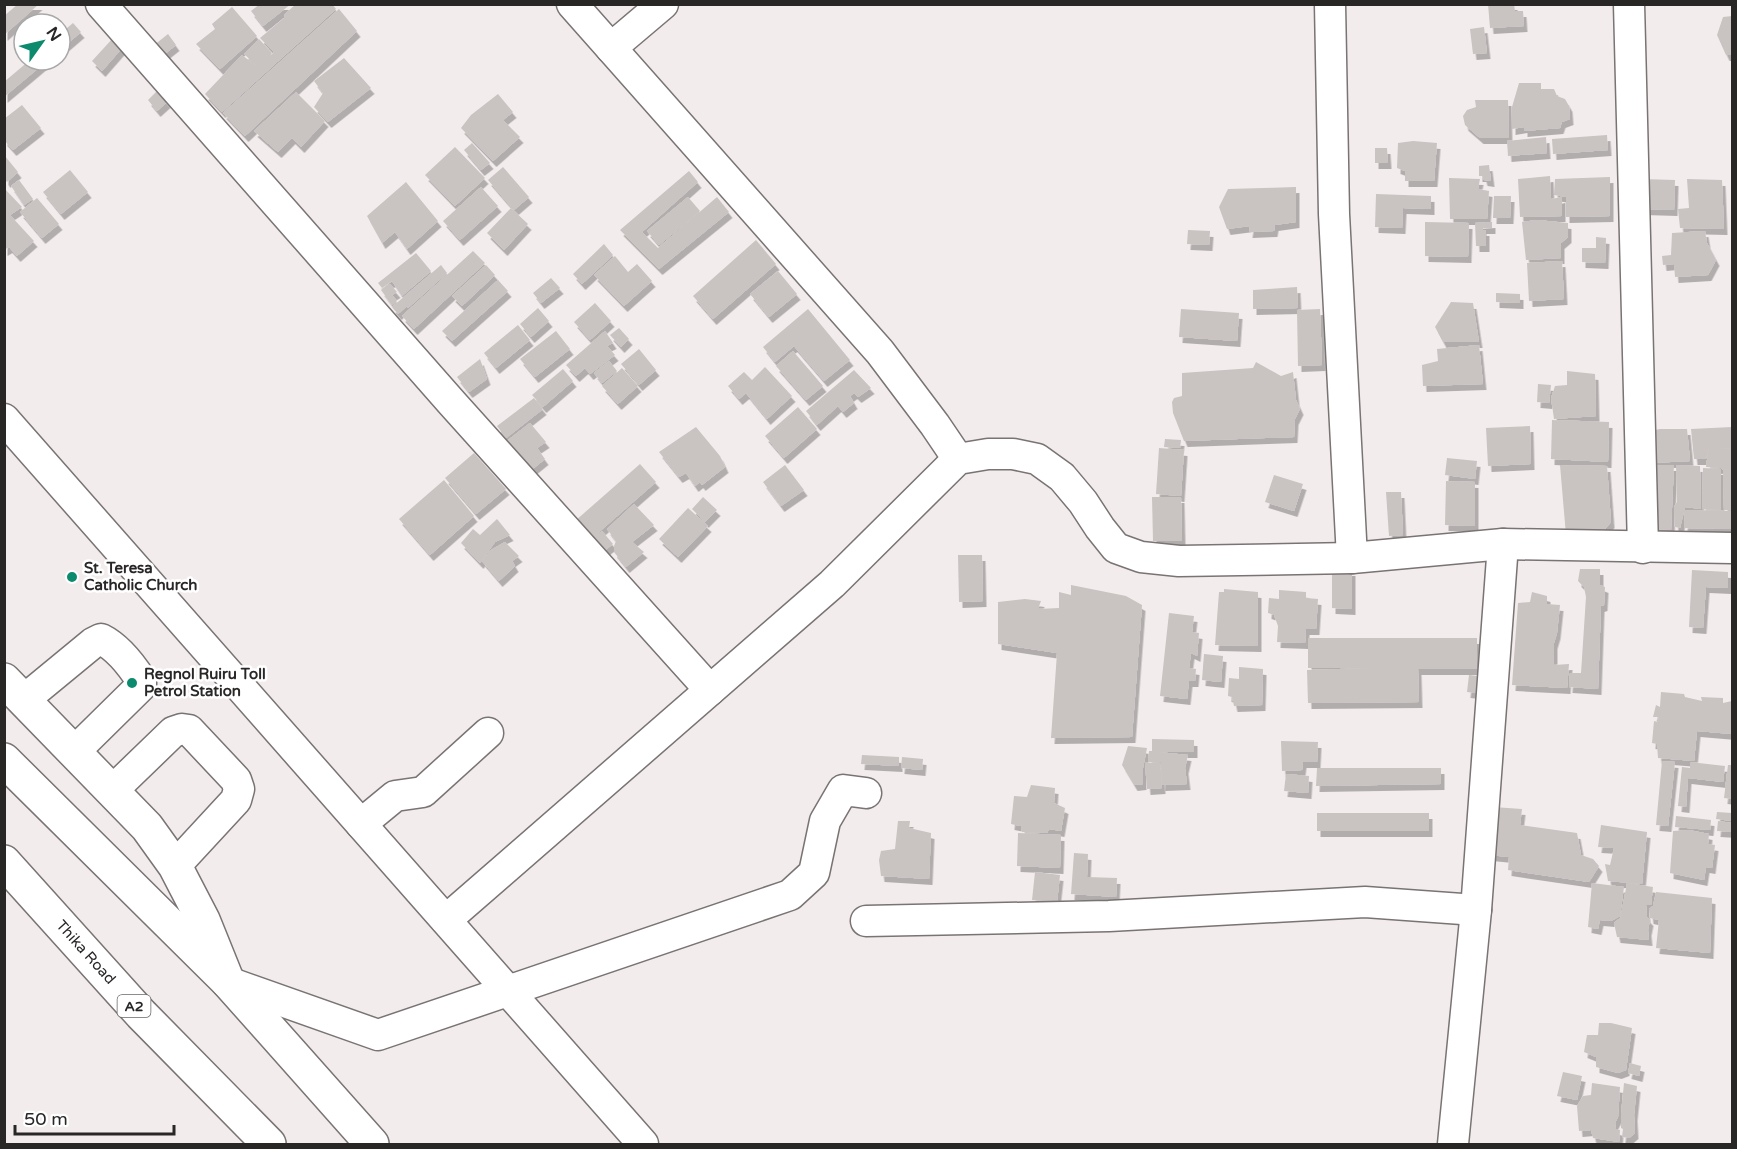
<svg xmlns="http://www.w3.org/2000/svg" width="1737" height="1149" font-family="'Varela Round',sans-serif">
<defs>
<filter id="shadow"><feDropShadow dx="3.5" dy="6" stdDeviation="0" flood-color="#0004"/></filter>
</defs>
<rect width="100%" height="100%" fill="#f3ecec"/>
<g fill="#c9c3c2" filter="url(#shadow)">
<path d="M18,4h21l-35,31v-19z"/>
<path d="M260,4h31l-28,22 -12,-15z"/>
<path d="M296,4h36l4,5 -114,103 -17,-18 37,-39 17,13 -15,-14 15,-15 13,14 -5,6 7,-7 -14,-14 24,-20 1,-4z"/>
<path d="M1488,4h26l1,7h8l1,15 -34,2z"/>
<path d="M232,7l25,29 -37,33 -24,-25 19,-15 -3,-5z"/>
<path d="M339,9l18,22 -112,105 -22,-23z"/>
<path d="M1732,16v39h-6l-9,-20 6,-18z"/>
<path d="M73,23l8,9 -21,18v-16z"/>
<path d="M1484,27l3,26 -14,1 -3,-25z"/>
<path d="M168,34l8,11 -15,12 -8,-11z"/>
<path d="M113,38l10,9 -21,24 -10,-10z"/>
<path d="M344,58l27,30 -43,34 -14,-15 9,-14 -9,-12z"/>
<path d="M30,60h18l-44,37v-15z"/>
<path d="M1519,83h22v6h13l3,7 8,3 4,7 1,13 -8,3 -2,6 -36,3v-4l-12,2v-22z"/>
<path d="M157,91l10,11 -10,9 -9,-11z"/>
<path d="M296,92l29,29 -24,26 -9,-9 -14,14 -24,-21z"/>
<path d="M498,94l15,18 -10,8 17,17 -27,24 -32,-33 10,-13z"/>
<path d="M1475,100h33l1,38h-29l-15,-13 -2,-9 4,-6 9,-3z"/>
<path d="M22,105l19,23 -28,22 -9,-10v-21z"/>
<path d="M1607,135l1,15 -55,4 -1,-15z"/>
<path d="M1546,137l1,16 -39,3 -1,-15z"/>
<path d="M1413,141l24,2 -3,38h-29v-10l-8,-3 1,-25z"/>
<path d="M472,143l18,20 -9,7 -17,-20z"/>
<path d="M455,147l30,31 -30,28 -30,-31z"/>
<path d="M1375,148h12l1,15h-13z"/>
<path d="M5,156l13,16 -11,10 -2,-3z"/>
<path d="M1489,165l2,16 -7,-1 -1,-4h-4v-10z"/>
<path d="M503,167l26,30 -15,13 -26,-30z"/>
<path d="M70,170l18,22 -27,22 -18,-22z"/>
<path d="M689,171l9,11 -56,50 16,16 59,-51 12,15 -70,57 -39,-39z"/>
<path d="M1550,176l1,23 11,-2v19l-42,1 -2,-38z"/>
<path d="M1610,177v39l-44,1v-20l-12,-2 1,-16z"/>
<path d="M1449,178l31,1 -2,10 11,2 -2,28h-37z"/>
<path d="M1642,179l33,1 -1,30 -33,-1z"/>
<path d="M1687,179l35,1 2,49 -44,-1 -2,-19 11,-1z"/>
<path d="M19,180l14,19 -9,6 -13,-19z"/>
<path d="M406,182l32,39 -31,28 -12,-17 -13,11 -15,-27z"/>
<path d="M481,187l17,19 -38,34 -17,-19z"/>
<path d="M1296,187v35l-21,3 -1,6 -25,1 1,-6 -23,3 -8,-22 9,-18z"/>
<path d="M4,188l18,19 -12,8 24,26 -17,15 -8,-9 -5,3z"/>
<path d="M1376,194l55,2v13l-28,-1 -1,20 -27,-1z"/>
<path d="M1494,196h17l-1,22h-17z"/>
<path d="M688,197l12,14 -41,34 -12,-14z"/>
<path d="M37,198l22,26 -17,14 -22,-26z"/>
<path d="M511,208l17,16 -24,26 -17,-17z"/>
<path d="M1537,220l31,3v14l-7,6v15l-35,2 -4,-38z"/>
<path d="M1425,222l44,1 -1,34 -43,-1z"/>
<path d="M1492,222v6h-9v2h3v16h-10l-1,-23z"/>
<path d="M1188,230l22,1 -1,14 -22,-1z"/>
<path d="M1705,231l2,12 9,17 -8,15 -33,2 -1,-13 -11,1 -1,-9 9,-1 1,-22z"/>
<path d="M1596,237l10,1 -1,25 -23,-1v-14h14z"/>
<path d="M756,240l20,24 -63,55 -20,-23z"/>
<path d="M604,244l9,11 -31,29 -9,-10z"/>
<path d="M473,251l12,12 -71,66 -12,-13z"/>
<path d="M416,253l15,18 -29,25 -10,-15 -10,7 -4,-5z"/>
<path d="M615,256l13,16 9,-8 15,17 -28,25 -30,-31z"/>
<path d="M1562,261l2,38 -35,2 -2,-38z"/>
<path d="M441,265l6,8 -39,35 -1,-2 -9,8 -6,-7z"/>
<path d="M486,265l9,10 -33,31 -10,-10z"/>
<path d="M778,271l19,23 -28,23 -19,-23z"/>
<path d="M551,278l9,10 -19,15 -8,-10z"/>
<path d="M498,280l10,11 -56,50 -10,-10z"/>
<path d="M390,284l7,8 -5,3 5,6 -5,4 -11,-15z"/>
<path d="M1297,287l1,21 -45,1v-19z"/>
<path d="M1496,293l24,1v9l-24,-1z"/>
<path d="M1451,302l22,1 6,39h-36l-8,-15z"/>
<path d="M595,303l16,18 -21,19 -16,-18z"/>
<path d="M538,308l11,13 -18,16 -11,-13z"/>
<path d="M808,309l42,51 -26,21 -30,-35 -19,16 -12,-15z"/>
<path d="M1181,309l58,4 -2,28 -58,-4z"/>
<path d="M1320,309l2,56 -24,1 -1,-56z"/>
<path d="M518,325l12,15 -34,28 -12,-15z"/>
<path d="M619,328l10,11 -8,8 -11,-12z"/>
<path d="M556,331l14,18 -35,28 -15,-18z"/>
<path d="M605,331l8,12 -6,3 8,9 -25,19 -5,-6 -9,8 -10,-11z"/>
<path d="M1479,345l4,39 -60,2 -1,-21 16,-4 -1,-12z"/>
<path d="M639,349l17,21 -17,15 -18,-21z"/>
<path d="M793,351l30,35 -17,14 -30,-34z"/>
<path d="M480,359l7,20 -18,13 -12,-15z"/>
<path d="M609,361l8,10 -15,12 -8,-10z"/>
<path d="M1256,362l25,14 12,-4 3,28 4,9 -5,10 -1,18 -110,4 -11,-28 -1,-11 2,-4 8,-2v-23l71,-5z"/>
<path d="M765,367l27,29 -25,23 -21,-26 -7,6 -11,-13 16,-14 8,8z"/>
<path d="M622,368l16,18 -20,18 -16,-18z"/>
<path d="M563,369l10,12 -30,26 -11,-12z"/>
<path d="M854,370l17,18 -13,9 -4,-4 -4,3 4,7 -11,9 -5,-6 -21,19 -11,-14z"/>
<path d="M1567,371l28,3 1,42 -42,3 -3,-21 4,-12 12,-1z"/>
<path d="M1538,384l13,1 -2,18 -12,-1z"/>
<path d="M534,398l9,11 -37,29 -9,-12z"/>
<path d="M798,407l19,22 -33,29 -19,-22z"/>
<path d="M1552,420l57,2 -1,40 -57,-3z"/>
<path d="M530,423l16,19 -9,6 8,11 -16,13 -26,-28z"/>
<path d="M1530,426l1,38 -43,2 -2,-38z"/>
<path d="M696,427l24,29 5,11 -23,18 -2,-3 -5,4 -9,-13 -7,4 -20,-25z"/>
<path d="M1732,427v21l-12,1h12v61h-8l-1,-40 -2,-2 -15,-1 3,-22 -3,14h-12l-3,-30z"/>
<path d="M1660,429h27l3,32 -39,2 -1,-32z"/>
<path d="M1165,439l16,1 -1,8 -16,-1z"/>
<path d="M1159,448l25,2 -3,46 -25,-2z"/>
<path d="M474,453l32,36 -30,25 -31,-36z"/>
<path d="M1447,458l30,3 -2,18 -30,-4z"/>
<path d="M640,464l16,18 -65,57 -16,-18z"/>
<path d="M785,465l19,25 -23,16 -18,-24z"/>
<path d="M1560,465l47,1 4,56 -11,13h-34z"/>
<path d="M1653,465h21l-3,65 -16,-1z"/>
<path d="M1676,465l24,1 1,43 -16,-2 -5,21 -5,-1 -1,-20 3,-5z"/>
<path d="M1703,468l18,1v41l-19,-1z"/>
<path d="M1274,475l29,9 -9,27 -29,-9z"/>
<path d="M444,480l30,36 -44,39 -31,-36z"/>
<path d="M1446,481l29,1v44l-30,-1z"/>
<path d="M1386,492h15l2,43 -14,1z"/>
<path d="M703,497l14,13 -12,12 -13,-13z"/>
<path d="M1152,497h29l1,44h-29z"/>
<path d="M634,504l20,21 -22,17 12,10 -18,15 -12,-15v-6l2,-5 -9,-12z"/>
<path d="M688,508l20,18 -30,31 -19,-18z"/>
<path d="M1685,510l47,1v18l-48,-1z"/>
<path d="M497,519l13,16 -15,7 -15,21 -19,-20 12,-14 7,6z"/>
<path d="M602,531l11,13 -9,7 -10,-13z"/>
<path d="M505,542l14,14 -7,5 3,5 -16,15 -17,-20 9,-11z"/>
<path d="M958,555h24l1,46 -24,1z"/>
<path d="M1580,569h20v16l5,2 -1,18 -3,1 -3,83 -29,-2 1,-14h11l5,-76 -2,-10 -6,-6z"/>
<path d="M1332,570h20v39l-20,-1z"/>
<path d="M1692,570l36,2v16l-22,-1 -3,41 -14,-1z"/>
<path d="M1071,585l55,11 16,9 -10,132 -81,1 6,-85 -59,-9v-42l27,-3 16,2 -3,8 21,-1v-16l12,3z"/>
<path d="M1224,589l34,3v54l-43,-1 4,-53h5z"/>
<path d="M1279,590l27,2v6l12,1 -2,30h-10l-1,14 -28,-1 1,-16 -4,-11 -6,-2 1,-15 10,1z"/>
<path d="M1532,592l15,4v8l13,1 -3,28 -3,10v22l15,-1 -2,24 -55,-3 6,-82 12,-1z"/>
<path d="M1169,613l25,3 -2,16 7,1 -2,23 -6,-3 -2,15 7,1 -1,12h-6l-2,18 -27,-3z"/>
<path d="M1308,638h169v31h-59l1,33 -111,1 -1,-33 65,-2h-64z"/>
<path d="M1204,654l19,2 -2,26 -19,-2z"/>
<path d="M1239,667l24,2 -1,36 -28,1 -2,-9 -4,-1 1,-18 10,1z"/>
<path d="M1469,675l17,2 -2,17 -17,-2z"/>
<path d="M1661,692l23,2 1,3 17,4 -1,-4 22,1v5l9,-2v33l-35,-3 -3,30 -36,-3 -1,-14 -5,-1 2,-22 4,1 1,-5h-6l3,-12 4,2z"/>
<path d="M1152,739l42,1v12h-36l30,3 -3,13 2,16 -25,1 -1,-23h-13l1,-11h3z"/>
<path d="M1281,741l37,1 -1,20h-14l-1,8 -20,1z"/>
<path d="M1128,746l19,2 -4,20v16l-9,1 -12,-20z"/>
<path d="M862,755l37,2v9l-38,-2z"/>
<path d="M902,757l21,2 -1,11 -21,-2z"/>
<path d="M1662,761l13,1 -7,64 -12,-1z"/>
<path d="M1160,762l2,26 -15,1 -2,-26z"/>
<path d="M1690,762l35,4 -2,16 -35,-4 -2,29 -8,-1 4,-39 8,1z"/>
<path d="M1728,765h4v34l-8,-1z"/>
<path d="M1317,768h124v16l-125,2z"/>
<path d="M1286,774l23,2 -1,17 -24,-2z"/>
<path d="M1031,785l24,3 -1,15 11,5 -4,23 -12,-2 -2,4 -25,-1 -1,-6 -10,-2 3,-28 13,1z"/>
<path d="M1493,807l29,2 -2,16 57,8 4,22 12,4 6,7 -10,16 -81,-12 1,-13 -20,-2z"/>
<path d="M1717,812l15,1v8l-16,-2z"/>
<rect x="1317" y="813" width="112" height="18"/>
<path d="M1676,816l35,4 -1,10 -35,-3z"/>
<path d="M898,821h12l-1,7 22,5 -2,46 -48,-3 -2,-16 2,-9 14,-2z"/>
<path d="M1718,821l14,2v9l-15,-1z"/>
<path d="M1601,825l46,7 -5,52 -34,-3 -3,-17 5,1 4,-17 -16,-1z"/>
<path d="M1689,830l20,4 -1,10 7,1 -3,23 -6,-1 -2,13 -34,-7 3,-42z"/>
<path d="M1018,833l43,2 -1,33 -43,-2z"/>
<path d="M1074,853l14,1 -1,23 30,1 -1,19 -45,-3z"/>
<path d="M1035,872l25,3 -3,27 -25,-2z"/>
<path d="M1592,883l32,4 -4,29 -9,5 -11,-1 -2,9 -10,-2z"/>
<path d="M1627,883l26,4 -2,18h-5l1,12 3,3 -2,10 1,10 -32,-3 -3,-14 6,-5v2z"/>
<path d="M1656,892l56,6 -2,55 -54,-5 3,-28 -9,-2 -1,-9 4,-3z"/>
<path d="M1599,1023h12l21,5 -6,42 -8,3 -22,-6v-10l-12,-5 3,-17h11z"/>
<path d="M1630,1063l11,3 -2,10 -11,-3z"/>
<path d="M1563,1072l19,4 -5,24 -20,-4z"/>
<path d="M1592,1083l28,4 -2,30 -3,6 1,6 4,1 -1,12 -26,-4 -2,-8 -12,1 -2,-25 6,-10 8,-1z"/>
<path d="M1624,1083l13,3 -3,29 1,18 -6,5 -7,-1 1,-8 -2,-1v-14z"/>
</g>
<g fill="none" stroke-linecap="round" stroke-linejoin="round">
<defs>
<g id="minor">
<path d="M101,4l351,399 258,287"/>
<path d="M572,4l308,348 55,73 23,34"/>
<path d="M1330,4l4,210 18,344"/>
<path d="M1629,4l14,544"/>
<path d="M611,48l52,-44"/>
<path d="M4,419l639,725"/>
<path d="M25,699l68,-56 8,-4c16,8 31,27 40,41v6l-66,65"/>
<path d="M112,791l61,-59 9,-3 7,1 47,50 3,9 -3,11 -61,66"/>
<path d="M361,824l34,-28 28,-4 65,-59"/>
<path d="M446,920l386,-336 126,-125 30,-5h25l24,5 25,18 21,25 17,26 16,20 25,9 38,4 173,-3 151,-14 229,4"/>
<path d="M866,921l243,-5 256,-14 111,8"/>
<path d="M228,982l150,53 412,-140 24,-22 11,-52 18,-31 23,3"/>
<path d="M1453,1144l23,-234 27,-366"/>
</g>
<path id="major" d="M4,680l143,147 28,39 28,54 25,62"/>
<g id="highway">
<path d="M4,760l224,222 144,162"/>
<path d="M4,862l137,152 128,130"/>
</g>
</defs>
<use href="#minor" stroke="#797373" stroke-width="33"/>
<use href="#major" stroke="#797373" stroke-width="36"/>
<use href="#highway" stroke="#797373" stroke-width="36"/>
<use href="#minor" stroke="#fff" stroke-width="30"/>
<use href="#major" stroke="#fff" stroke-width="33"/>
<use href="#highway" stroke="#fff" stroke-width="33"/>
</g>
<g fill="#0b8a6d" stroke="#fff" stroke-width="2">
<circle cx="72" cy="577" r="6"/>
<circle cx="132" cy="683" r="6"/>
</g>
<g text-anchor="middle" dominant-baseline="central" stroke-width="5" stroke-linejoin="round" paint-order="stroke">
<rect fill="#fff" stroke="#696767" stroke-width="1.5" x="117.5" y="995" width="33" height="22" rx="4.5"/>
<g font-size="14" font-weight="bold" fill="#292626">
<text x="134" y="1006">A2</text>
</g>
<g font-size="15" font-weight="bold" fill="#292626" stroke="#fff" text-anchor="start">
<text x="84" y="568">St. Teresa<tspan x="84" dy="17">Catholic Church</tspan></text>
<text x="144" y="674">Regnol Ruiru Toll<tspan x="144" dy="17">Petrol Station</tspan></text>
</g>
<g font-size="15" fill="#292626" stroke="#fff">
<text transform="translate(86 952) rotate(48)">Thika Road</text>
</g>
</g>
<rect width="1737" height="1149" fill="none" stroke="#292626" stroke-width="12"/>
<g transform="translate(42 42) rotate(56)"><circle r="28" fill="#ffffff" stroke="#a9a8a8" stroke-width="1.5"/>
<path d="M0-4.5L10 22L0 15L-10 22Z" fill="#0b8a6d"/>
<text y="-9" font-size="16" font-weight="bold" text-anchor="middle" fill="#292626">N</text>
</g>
<path d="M15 1125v9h159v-9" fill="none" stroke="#292626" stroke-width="3"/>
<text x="24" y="1125" font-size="18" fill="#292626" stroke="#ffffff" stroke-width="4.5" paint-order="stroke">50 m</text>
</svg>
